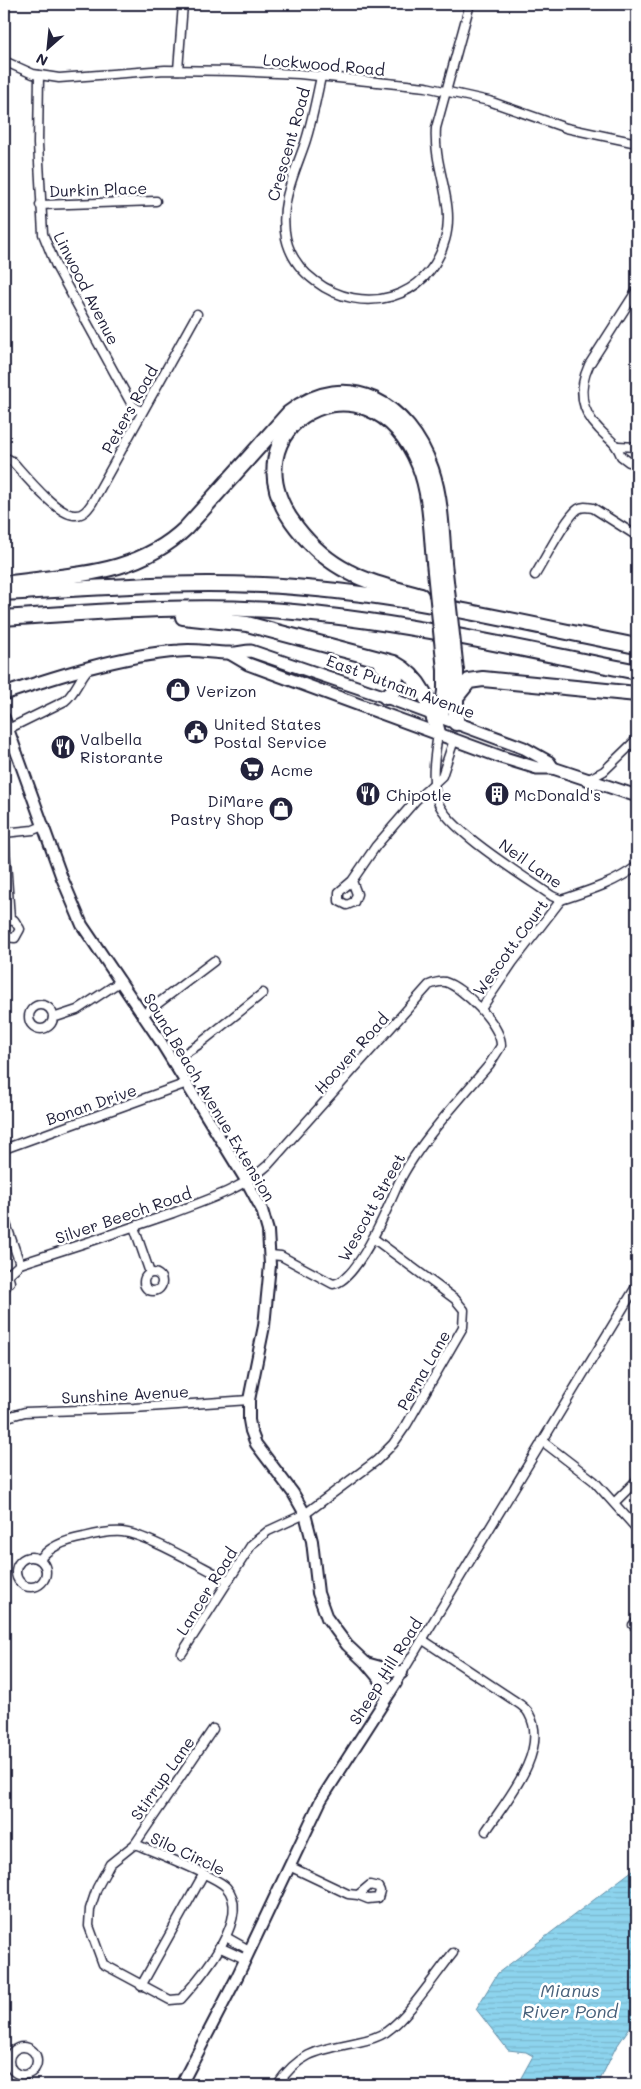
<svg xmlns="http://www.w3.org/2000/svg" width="641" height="2089" font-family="Mali,sans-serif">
<defs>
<pattern id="water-rules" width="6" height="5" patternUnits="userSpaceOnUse" patternTransform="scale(1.25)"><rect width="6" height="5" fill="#8dd4ee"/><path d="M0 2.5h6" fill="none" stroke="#79b6cd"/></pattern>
</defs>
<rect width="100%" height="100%" fill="#fff"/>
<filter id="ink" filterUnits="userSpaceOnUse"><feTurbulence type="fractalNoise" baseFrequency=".02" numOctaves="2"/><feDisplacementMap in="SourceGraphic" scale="10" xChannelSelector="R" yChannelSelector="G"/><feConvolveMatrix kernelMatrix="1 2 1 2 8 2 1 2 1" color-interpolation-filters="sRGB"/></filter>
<g filter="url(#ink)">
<path fill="url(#water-rules)" stroke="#628da6" d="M637,1867v150l-22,32 -15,31v5h-83l16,-29 -7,-4 -18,-2 -32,-41 22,-36z"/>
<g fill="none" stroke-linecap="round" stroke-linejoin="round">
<defs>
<g id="street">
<path d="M598,4h9"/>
<path d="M4,61l29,13 26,4 106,-8 69,1 65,3 127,13 63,14 77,27 71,15"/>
<path d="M178,70l5,-66"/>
<path d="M39,75l-1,69 5,90 13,32 76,139 10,7"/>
<path d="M321,77c-5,22 -9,45 -16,66 -11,32 -26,61 -19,95 4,18 14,32 29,43 47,36 114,19 130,-41 11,-37 -12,-72 -9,-112l34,-124"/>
<path d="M40,205l116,-4"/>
<path d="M637,290l-48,75c-11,24 -9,45 10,64 10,11 17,13 22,27l8,6 8,-1"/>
<path d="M618,446l19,1"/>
<path d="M4,457l8,4c12,13 44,53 62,54 9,1 14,-6 18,-12l105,-189"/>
<path d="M535,575c9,-14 31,-58 43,-66 5,-3 9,-2 15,-1l44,28"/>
<path d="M4,731l61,-30c10,-8 14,-22 23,-32"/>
<path d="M438,733c-3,23 -8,46 0,69 10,28 87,75 114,94l9,4c27,-9 54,-17 76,-34"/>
<path d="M587,780l17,-9 33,-32"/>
<path d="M4,833l6,86"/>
<path d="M4,833l29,-3 10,-4"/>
<path d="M352,881l-13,11v9l8,4 7,-3 3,-8 -5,-13 24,-35 40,-46 26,-24 12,-36"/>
<path d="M4,922l10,-2 6,9 -5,9 -11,-1"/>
<circle cx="41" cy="1017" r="12"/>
<path d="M481,1009l32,-47 48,-62"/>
<path d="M144,1014l70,-53"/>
<path d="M53,1018l24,-8 44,-29"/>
<path d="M173,1061l25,-16 65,-52"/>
<path d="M4,1149l183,-66"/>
<path d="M4,1218l16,46"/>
<path d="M134,1227l16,46"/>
<path d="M4,1271l4,4 2,7 -6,7"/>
<circle cx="153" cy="1282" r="9"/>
<path d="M8,1275l12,-11c51,-16 102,-33 153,-51 33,-13 68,-23 95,-48l161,-180c5,-2 10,-4 16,-3 18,5 57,44 56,64l-12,19c-30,35 -77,85 -94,126 -9,21 -39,91 -62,93l-52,-28 -11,-1"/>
<path d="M4,1418l21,-6 109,-4 115,-8"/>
<path d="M542,1441l52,40 43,48"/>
<path d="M615,1502l22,-22"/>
<circle cx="31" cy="1572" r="15"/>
<path d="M40,1559c10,-13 27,-19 44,-22 12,-3 25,-6 38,-5 25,2 81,36 106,48"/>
<path d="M633,1625l4,-4"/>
<path d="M423,1640l89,59c6,4 14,8 17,15 21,37 -24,88 -43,117"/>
<path d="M182,1653l70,-109 16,-13 37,-17 71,-53 17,-17 14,-20 56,-97 1,-17 -9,-11 -82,-61"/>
<path d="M396,1683l241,-398"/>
<path d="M135,1844c17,7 81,32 91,43 27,29 -25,90 -45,112l-11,1 -67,-36 -14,-38 1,-17 7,-21 13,-24z"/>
<path d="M135,1844l78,-115"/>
<path d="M289,1866l59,28 10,1 12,-10 8,2 2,4 -2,7 -10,1 -10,-4"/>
<path d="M226,1937l23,13"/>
<path d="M219,1947l26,12"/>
<path d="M141,1986l62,-111"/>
<circle cx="23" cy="2061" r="14"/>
<path d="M277,2085c23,-34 43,-35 81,-43 10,-2 20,-5 28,-10 23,-16 49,-57 67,-79"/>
</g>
<g id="secondary">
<path d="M4,718l58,160 20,47 77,114 88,143 15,28 6,21 2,34 -6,61 -15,74v20l2,11 5,13 37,49 12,21 7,27 6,52 9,25 20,27 19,18 24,29"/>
<path d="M366,1663l36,10"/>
<path d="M181,2085l56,-108 84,-177 75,-117"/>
</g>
<g id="primary">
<path d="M231,654l17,10 253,93 36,11h16l84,28"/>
<path d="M4,694c53,-18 119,-39 175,-43 17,-2 33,2 50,2 7,1 14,-2 22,-2l135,46 138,51 25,14 4,6"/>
</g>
<g id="highway">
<path d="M4,584c65,-10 131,-7 182,-56l103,-115c59,-46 120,-8 142,56 10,29 11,63 13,94"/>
<path d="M4,593c101,-6 201,-14 302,-5 111,9 222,37 331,58"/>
<path d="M421,596c-24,-7 -50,-12 -72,-24 -20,-10 -38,-26 -52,-44 -79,-101 71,-187 122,-63 12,30 12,65 15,97"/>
<path d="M183,617l64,7 147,39c27,14 37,41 44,70"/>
<path d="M4,618c93,-6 186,-14 279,-7 119,10 237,38 354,61"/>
<path d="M382,665l10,5 4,8 -3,13 -7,6"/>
<path d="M456,671v52"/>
<path d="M456,697l13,-16 14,-2 154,15"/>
<path d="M441,717l4,-26v-21"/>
</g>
</defs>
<use href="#street" stroke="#22223b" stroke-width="11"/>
<use href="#secondary" stroke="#22223b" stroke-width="14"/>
<use href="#primary" stroke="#22223b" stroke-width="15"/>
<use href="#highway" stroke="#22223b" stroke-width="18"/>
<use href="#street" stroke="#fff" stroke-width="8"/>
<use href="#secondary" stroke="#fff" stroke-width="10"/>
<use href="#primary" stroke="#fff" stroke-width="11"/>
<use href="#highway" stroke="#fff" stroke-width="14"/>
<defs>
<g id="highway-bridge">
<path d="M434,562l11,108"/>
<path d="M444,563l12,108"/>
</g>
</defs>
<use href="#highway-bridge" stroke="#22223b" stroke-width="18" stroke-linecap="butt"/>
<use href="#highway-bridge" stroke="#fff" stroke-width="14"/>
</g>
</g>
<defs>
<symbol id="shop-disc" viewBox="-11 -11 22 22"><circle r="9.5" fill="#22223b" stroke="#fff"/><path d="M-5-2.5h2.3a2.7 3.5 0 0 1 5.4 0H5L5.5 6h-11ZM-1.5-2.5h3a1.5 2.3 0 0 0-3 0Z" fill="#fff"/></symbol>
<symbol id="civic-disc" viewBox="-11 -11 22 22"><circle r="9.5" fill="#22223b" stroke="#fff"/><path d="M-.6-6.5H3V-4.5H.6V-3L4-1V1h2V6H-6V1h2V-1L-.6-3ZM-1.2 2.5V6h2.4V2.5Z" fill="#fff"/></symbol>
<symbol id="restaurant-disc" viewBox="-11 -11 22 22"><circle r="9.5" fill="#22223b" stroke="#fff"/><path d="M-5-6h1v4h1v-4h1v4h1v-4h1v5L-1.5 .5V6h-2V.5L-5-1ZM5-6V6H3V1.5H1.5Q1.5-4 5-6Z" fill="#fff"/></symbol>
<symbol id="supermarket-disc" viewBox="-11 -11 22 22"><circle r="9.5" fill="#22223b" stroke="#fff"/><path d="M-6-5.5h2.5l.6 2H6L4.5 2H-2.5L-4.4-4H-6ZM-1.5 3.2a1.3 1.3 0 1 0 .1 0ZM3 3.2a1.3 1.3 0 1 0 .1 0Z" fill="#fff"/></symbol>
<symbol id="building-disc" viewBox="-11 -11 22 22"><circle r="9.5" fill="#22223b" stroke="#fff"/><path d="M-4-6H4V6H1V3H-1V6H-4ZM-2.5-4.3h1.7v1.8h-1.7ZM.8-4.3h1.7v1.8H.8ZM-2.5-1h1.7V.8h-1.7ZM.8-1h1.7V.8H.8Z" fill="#fff"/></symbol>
</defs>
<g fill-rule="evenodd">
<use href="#shop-disc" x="164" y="676" width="28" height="28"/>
<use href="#civic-disc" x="182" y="718" width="28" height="28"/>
<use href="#restaurant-disc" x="49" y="733" width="28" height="28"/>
<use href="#supermarket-disc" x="238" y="755" width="28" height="28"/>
<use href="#restaurant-disc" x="354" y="780" width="28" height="28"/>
<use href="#building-disc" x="483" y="780" width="28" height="28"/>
<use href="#shop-disc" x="267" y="795" width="28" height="28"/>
</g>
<g text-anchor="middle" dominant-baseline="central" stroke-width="5" stroke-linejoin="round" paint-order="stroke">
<g font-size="16" fill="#22223b" stroke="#fff">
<text transform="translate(324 64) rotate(5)">Lockwood Road</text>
<text transform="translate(288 144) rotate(-74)">Crescent Road</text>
<text transform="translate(98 189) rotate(-2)">Durkin Place</text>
<text transform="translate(87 288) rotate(63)">Linwood Avenue</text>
<text transform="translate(129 409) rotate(-61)">Peters Road</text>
<text transform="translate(401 686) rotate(20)">East Putnam Avenue</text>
<text transform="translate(531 863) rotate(35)">Neil Lane</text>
<text transform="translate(510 947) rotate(-54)">Wescott Court</text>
<text transform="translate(351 1053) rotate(-48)">Hoover Road</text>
<text transform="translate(210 1097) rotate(59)">Sound Beach Avenue Extension</text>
<text transform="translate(91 1104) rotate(-19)">Bonan Drive</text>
<text transform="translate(371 1207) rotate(-61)">Wescott Street</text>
<text transform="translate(123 1215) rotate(-19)">Silver Beech Road</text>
<text transform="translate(423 1370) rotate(-60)">Perna Lane</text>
<text transform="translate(125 1394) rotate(-3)">Sunshine Avenue</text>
<text transform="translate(206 1591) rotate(-58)">Lancer Road</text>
<text transform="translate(385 1671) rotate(-58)">Sheep Hill Road</text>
<text transform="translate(162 1778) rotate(-55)">Stirrup Lane</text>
<text transform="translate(188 1853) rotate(25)">Silo Circle</text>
</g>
<g font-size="16" fill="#22223b" stroke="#fff" text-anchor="start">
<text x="196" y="690">Verizon</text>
<text x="214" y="723">United States<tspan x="214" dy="18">Postal Service</tspan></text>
<text x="80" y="738">Valbella<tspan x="80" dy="18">Ristorante</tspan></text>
<text x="270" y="769">Acme</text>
<text x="386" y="794">Chipotle</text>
<text x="514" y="794">McDonald's</text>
<text x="264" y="800" text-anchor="end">DiMare<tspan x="264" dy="18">Pastry Shop</tspan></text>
</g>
<g font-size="18" font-style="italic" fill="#47607a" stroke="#fff">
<text x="570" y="1990">Mianus<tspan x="570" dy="21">River Pond</tspan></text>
</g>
</g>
<rect width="641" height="2089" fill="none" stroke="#fff" stroke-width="20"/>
<rect x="10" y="10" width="621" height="2069" fill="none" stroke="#22223b" stroke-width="2" filter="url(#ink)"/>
<g transform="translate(48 48) rotate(207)" stroke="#ffffff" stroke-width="4" paint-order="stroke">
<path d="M0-4L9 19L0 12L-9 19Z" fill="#22223b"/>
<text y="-8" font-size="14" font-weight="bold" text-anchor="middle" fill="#22223b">N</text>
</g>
</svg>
